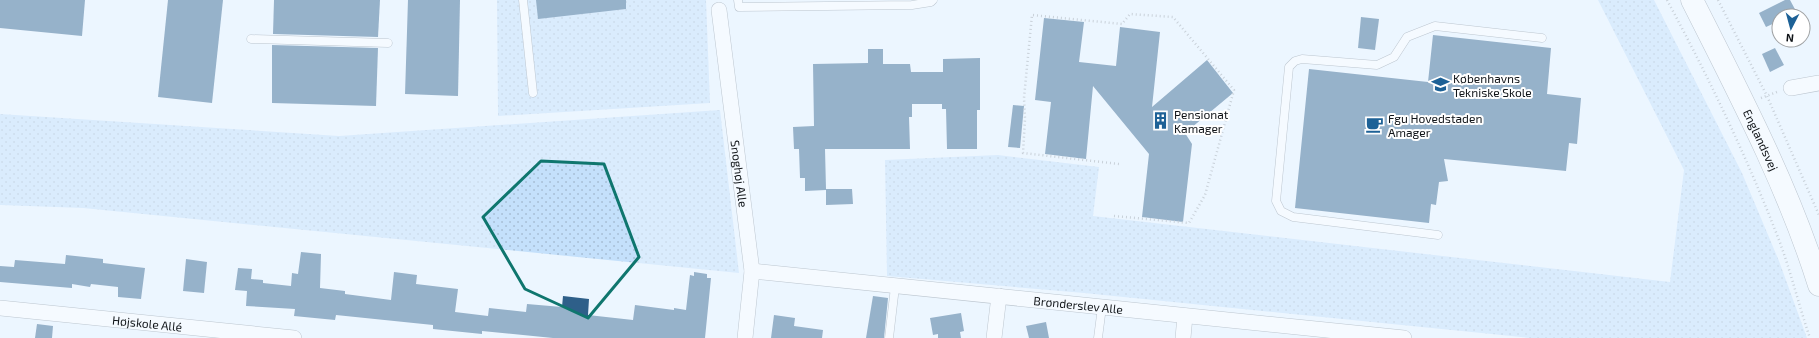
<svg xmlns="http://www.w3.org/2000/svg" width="1819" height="338" font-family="'Exo 2',sans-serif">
<defs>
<pattern id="green-dots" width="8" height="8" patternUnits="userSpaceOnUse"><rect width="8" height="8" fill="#c4e0fb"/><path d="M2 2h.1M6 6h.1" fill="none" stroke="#a7bfd6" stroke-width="1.8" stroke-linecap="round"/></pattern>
</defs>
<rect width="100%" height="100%" fill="#ecf6ff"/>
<g fill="url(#green-dots)">
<path d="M497,0h209l4,103 -212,13z"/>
<path d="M1598,0h56l88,173 37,88 28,77h-277l-446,-45 -197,-17 -2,-116 113,-5 101,12 -6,49 577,66 14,-112z"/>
<path d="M720,110l19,163 -656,-65 -83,-3v-91l339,22z"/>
</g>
<g fill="#2e5f89">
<path d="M0,0h85l-3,36 -82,-8z"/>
<path d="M168,0h55l-11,103 -54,-6z"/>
<path d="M274,0h106l-2,37 -105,-3z"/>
<path d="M408,0h52l-2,96 -53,-2z"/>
<path d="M536,0h90v9l-88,10z"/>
<path d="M1785,0h5l7,13 -7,3h-11v5l-13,6 -7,-14z"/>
<path d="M1361,17l18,2 -4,31 -17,-2z"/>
<path d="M1044,18l40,4 -5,40 37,4 4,-39 40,5 -8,75 55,-47 26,33 -48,40 7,11 -9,78 -41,-5 7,-63 -56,-68 -7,73 -41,-5 6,-52 -16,-2z"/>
<path d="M1433,35l118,13 -4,46 34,4 -4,46 -8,-1 -3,28 -122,-12 4,22 -9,1 -3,23 -5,-1 -2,19 -134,-15 14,-139 119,13z"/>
<path d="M272,45l106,3 -2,58 -104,-3z"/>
<path d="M1775,48l9,17 -14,7 -8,-18z"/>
<path d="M868,49h15v15h27l1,8h32v-13l37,-1v52h-3v39h-30l-1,-40h-4v-5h-30v13h-3l1,32h-85l1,40h26l1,15 -27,1v-15l-21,1v-13h-5l-1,-29h-5l-1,-22 21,-1 -1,-62 55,-1z"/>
<path d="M1013,105l11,1 -4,42 -12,-1z"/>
<path d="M301,252l20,2 -1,34 25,3v3l46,6 3,-28 23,3 -1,9 42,5 -3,23 33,4 1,-8 37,4 1,-8 35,3 1,-11 26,3 -1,16 45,5 2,-15 39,5v-2l12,2 4,-35 4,1v-4l13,2v4h4l-6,60h-152l-71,-7v3l-49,-5v-4l-97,-10 -1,5 -41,-4 1,-7 -49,-3 1,-15 -12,-1 3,-22 14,1 -1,10 12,1v3l28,3 1,-13 6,1z"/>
<path d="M66,255l37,4v4l42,5 -4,31 -23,-2v-10l-27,-3 -1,3 -18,-3v4l-72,-6v-16l14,1 1,-7 50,4z"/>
<path d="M186,259l21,3 -3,31 -21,-2z"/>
<path d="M873,296l15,2 -4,40h-18z"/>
<path d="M961,313l3,18 -4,1 1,6h-23v-4l-5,1 -3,-17z"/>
<path d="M774,315l21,3 -1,8 29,4 -1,8h-51z"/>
<path d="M1046,322l3,16h-20l-3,-12z"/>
<path d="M37,324l16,2 -1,12h-17z"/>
</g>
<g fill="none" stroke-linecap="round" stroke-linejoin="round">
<defs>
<g id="lane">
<path d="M523,0l10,93"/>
<path d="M738,0l1,7 173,-2 19,-3 2,-2"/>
<path d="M251,39l137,4"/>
<path d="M1438,235l-145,-18 -12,-6 -5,-10 13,-134 6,-6 7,-2 75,6 17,-8 13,-20 28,-11 107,12"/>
<path d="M889,338l6,-51"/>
<path d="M1098,338l4,-31"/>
</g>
<g id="street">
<path id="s1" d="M719,10l33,261 -7,67"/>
<path d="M1791,88l28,-5"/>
<path id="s2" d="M752,271l652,67"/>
<path id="s3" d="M0,308l294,30"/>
<path d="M994,338l5,-42"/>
<path d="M1183,338l2,-22"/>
</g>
<g id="secondary">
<path id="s4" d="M1692,0c47,93 96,186 127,285"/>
</g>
</defs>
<use href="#lane" stroke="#828d97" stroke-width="9"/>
<use href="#street" stroke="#828d97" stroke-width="16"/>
<use href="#secondary" stroke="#828d97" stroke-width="23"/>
<g stroke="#9ca4ab" stroke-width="2.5" stroke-dasharray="1 3" stroke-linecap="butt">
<path d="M1667,0c42,78 80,157 112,240 12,32 20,66 31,98"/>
<path d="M1718,0l49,96 52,119"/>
<path d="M1761,98l16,-6"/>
<path d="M1114,216l75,7 16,-28 29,-105 -61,-73 -43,-3 -8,10 -90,-9 -8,83 1,21 -2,34 96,11"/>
</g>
<use href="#lane" stroke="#fff" stroke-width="8"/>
<use href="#street" stroke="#fff" stroke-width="15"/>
<use href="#secondary" stroke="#fff" stroke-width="22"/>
</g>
<path d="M0 0H1819V338H0ZM541,161l63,3 35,93 -51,61 -63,-29 -42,-72z" fill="#ecf6ff" fill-opacity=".55" fill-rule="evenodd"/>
<path fill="none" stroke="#0f766e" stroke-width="3" stroke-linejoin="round" d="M541,161l63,3 35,93 -51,61 -63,-29 -42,-72z"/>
<defs>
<symbol id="university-bare" viewBox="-9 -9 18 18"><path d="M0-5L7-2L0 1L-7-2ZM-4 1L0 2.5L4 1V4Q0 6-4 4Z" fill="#1d6196" stroke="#fff" stroke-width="2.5" paint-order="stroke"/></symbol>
<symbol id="building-bare" viewBox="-9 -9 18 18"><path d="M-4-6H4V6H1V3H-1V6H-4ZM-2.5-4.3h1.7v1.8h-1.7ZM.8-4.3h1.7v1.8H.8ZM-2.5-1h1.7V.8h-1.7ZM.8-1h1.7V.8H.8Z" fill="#1d6196" stroke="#fff" stroke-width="2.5" paint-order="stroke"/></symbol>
<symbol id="cafe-bare" viewBox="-9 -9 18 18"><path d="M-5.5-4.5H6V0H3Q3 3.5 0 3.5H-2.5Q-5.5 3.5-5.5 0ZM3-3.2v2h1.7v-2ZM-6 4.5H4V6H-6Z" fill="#1d6196" stroke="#fff" stroke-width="2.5" paint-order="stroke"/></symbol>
</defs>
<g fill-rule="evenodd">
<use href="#university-bare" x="1428" y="72" width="25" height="25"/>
<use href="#building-bare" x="1148" y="108" width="25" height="25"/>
<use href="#cafe-bare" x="1362" y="112" width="25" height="25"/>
</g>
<g text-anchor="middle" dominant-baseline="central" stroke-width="4" stroke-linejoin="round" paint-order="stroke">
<g font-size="12" fill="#101418" stroke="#fff" text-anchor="start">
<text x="1453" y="78">Københavns<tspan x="1453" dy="14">Tekniske Skole</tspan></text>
<text x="1174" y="114">Pensionat<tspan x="1174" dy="14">Kamager</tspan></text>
<text x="1388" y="118">Fgu Hovedstaden<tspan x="1388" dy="14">Amager</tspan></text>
</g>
<g font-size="12" fill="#101418" stroke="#fff">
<text stroke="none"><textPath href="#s4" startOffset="156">Englandsvej</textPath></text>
<text stroke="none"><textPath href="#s1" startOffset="165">Snoghøj Alle</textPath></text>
<text stroke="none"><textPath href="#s2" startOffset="328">Brønderslev Alle</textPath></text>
<text stroke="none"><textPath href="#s3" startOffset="148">Højskole Allé</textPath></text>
</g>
</g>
<g transform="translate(1791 28) rotate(186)"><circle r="19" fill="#ffffff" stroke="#9fa1a3"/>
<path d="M0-3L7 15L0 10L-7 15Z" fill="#1d6196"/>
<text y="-6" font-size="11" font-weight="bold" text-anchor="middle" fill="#101418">N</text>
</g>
</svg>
